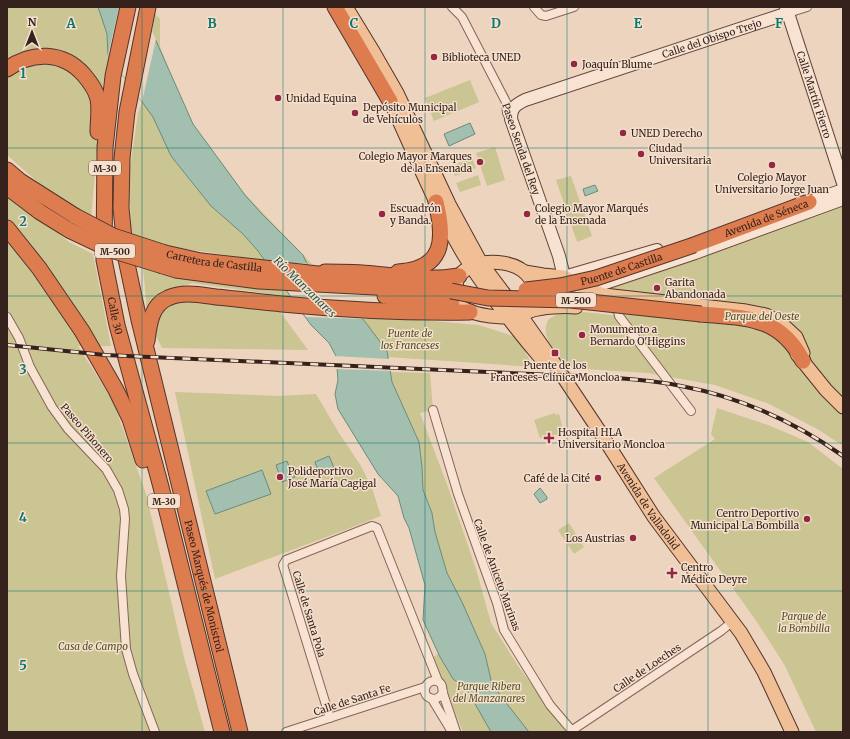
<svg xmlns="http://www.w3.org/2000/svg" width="850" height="739" font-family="Merriweather,serif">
<rect width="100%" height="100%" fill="#edd4bf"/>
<g fill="#cbc493">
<path d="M7,7h112l-16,76 -12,135 -50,-33 -34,-30z"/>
<path d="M155,14l5,5v27l12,34 21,49 46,59 73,76 -46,-3 -107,-16 -28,-11 -2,-59 9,-62 4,-11z"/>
<path d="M470,80l9,22 -45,19 -9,-23z"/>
<path d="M495,147l10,33 -18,6 -11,-33z"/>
<path d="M472,158l4,10 -21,8 -4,-10z"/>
<path d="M478,175l3,10 -21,7 -4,-9z"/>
<path d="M571,176l21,60 -15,6 -21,-62z"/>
<path d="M7,194l62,48 24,12 18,92h-33l35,55 33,93 39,167 20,71h-198z"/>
<path d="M843,204v242l-24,-16 -50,-26 -54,-19 -67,-12 -79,-5c-11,-14 -30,-30 -21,-48 18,-14 44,-6 65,-5l-5,-32z"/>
<path d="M143,268l34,6 109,15 6,8 -100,-14 -28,10 -17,18z"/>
<path d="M196,301l82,8 30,41 -146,-2 -7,-14 -1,-10 7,-12 14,-9z"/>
<path d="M396,318l83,7 37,12 18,30 -146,-10 -1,-6 -24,-32z"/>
<path d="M390,372l40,1 3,37 -13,3 28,74 28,82 15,54 27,43 48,66h-103l-30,-75 5,-3 24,-52 -15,-29 -12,-41 -3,-19 -9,-23 -1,-23 -3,-25 -27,-60z"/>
<path d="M175,392l104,4 37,-2 23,39 22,33 11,22 9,28 -36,14 -130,49z"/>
<path d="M717,408l51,17 40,17 35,27v263h-27l-31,-66 -28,-44 -103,-144 61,-39 -4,-5z"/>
<path d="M555,413v2l4,-1 5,19 -15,4 -1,-2 -8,3 -6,-18z"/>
<path d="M569,523l15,24 -10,7 -16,-24z"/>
</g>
<g fill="#a2bfaf" stroke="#6a8c7b">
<path d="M98,7h43l52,117 52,71 17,19 41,41 3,7 57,57 24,32 5,31 27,60 3,25 1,23 9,23 3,19 12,41 15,29 23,52 6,26 9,15 29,37h-38l-25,-44 -13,-9 -13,-22 -17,-37 2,-35 -16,-57 -5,-10 -6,-22 -20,-22 -40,-65 -3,-15 3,-14 -2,-24 -7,-13 -18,-18 -53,-74 -15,-17 -32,-28 -40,-50 -18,-39 -45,-62 -1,-21z"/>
<path d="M470,123l5,11 -26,12 -5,-12z"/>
<path d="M595,185l3,6 -13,5 -2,-7z"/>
<path d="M329,456l6,14 -15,6 -5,-14z"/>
<path d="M287,461l5,13 2,-1 1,4 -13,5 -6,-17z"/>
<path d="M262,470l9,24 -56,20 -9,-23z"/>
<path d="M540,488l7,9v2l-7,4 -6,-9z"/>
</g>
<g fill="#edd4bf">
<path d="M119,7h22l15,32 -14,63 -34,-47z"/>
<path d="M266,261l46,3 51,55 -57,-2z"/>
<path d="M334,356l56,3 2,12 -57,-2z"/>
</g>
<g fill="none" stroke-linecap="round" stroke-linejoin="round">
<defs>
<g id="street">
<path d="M452,7l10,10 44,85 1,11 3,6"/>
<path d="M534,7l7,8 5,1 28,-9"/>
<path d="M788,13l19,-6"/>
<path d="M618,311l1,5 72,95"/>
<path d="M7,317l12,21 11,29 22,40 16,22 38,40 12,21 6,19 1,10 -4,57 5,73 7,25 22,58"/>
<path d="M433,410l25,84 39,109 7,27 46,75 23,27"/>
<path d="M443,692c-6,13 -23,5 -17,-6 3,-6 11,-7 15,-2 2,3 1,6 2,9 4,13 9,26 13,39"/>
<path d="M432,699l20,33"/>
<path d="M330,718l-47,-153 3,-5 86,-34 5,2 61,153"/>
<path d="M571,731l150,-100 11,-9"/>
<path d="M286,732l139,-45"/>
</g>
<g id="secondary">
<path id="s1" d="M786,7l57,176"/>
<path d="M800,203l9,-1 34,-12"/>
<path d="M564,277l93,-27"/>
<path id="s2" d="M566,285l-7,-29 -48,-137c0,-11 4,-14 14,-19l263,-87"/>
<path d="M565,300l37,-16 93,-31 148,-54"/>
</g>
<g id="primary">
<path id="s3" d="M346,7l28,46 23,40 52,111 32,59 43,57 26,37 50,75 54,85 87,116 23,39 28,60"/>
<path d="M390,101c24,51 45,105 74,154 24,38 51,73 80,107"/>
<path d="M525,272l18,3 21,2 25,13 15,5 142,16 20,4 16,9 14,13 7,16"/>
<path d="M456,285c3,-35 99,-32 74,26"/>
<path d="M461,307c15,9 43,13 60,7 3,0 6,-2 9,-3 12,-4 34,-5 46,-4"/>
<path d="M797,354l29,36 17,17"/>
</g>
<g id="highway">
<path id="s4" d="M128,7l-15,69 -8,71 -1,113 13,65 44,162 61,245"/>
<path id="s5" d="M148,7l-21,105 -5,46 -1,50 5,51 13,61 101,412"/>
<path d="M335,7l55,94"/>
<path d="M7,69c25,-18 56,-18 77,6 6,7 12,15 14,24 2,10 0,23 0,33"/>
<path d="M7,170l13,11 55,35"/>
<path d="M7,187l33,25 29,18"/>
<path d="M7,228l32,40 43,63 34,59 14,29 13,41"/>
<path id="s6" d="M694,245l115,-43"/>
<path id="s7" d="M165,253l36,8 135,15"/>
<path d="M163,266l13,4 83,11 192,10"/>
<path d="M325,272c16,0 32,0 49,2 29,3 56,7 85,2"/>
<path d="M398,272c47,-3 47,-33 38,-70"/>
<path d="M385,296l67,9"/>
<path d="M701,314c45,4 79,2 102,47"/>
<path d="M147,341c2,-16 4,-36 21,-43 15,-7 33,-3 48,-1 22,2 44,5 66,7 63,6 125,9 188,8"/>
</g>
</defs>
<use href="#street" stroke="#856558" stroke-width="10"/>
<use href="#secondary" stroke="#67463b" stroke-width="14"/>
<use href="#primary" stroke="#53352c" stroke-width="15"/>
<use href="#highway" stroke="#53352c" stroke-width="17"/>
<use href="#street" stroke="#f8e3d2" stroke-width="8"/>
<use href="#secondary" stroke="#f8e3d2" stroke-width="12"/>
<use href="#primary" stroke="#f1bf96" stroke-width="13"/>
<use href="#highway" stroke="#dd7c4f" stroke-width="15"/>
<defs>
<path id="rail" d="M7,345l98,10 473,21c34,2 69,3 103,10 59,11 114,36 162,70"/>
</defs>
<use href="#rail" stroke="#35221c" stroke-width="4"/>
<use href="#rail" stroke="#f5e0ce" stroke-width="2.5" stroke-dasharray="8" stroke-linecap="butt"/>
<defs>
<g id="highway-bridge">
<path d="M75,216l38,20 52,17"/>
<path d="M69,230l42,20 52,16"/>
<path id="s8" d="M526,290l34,-4 36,-8 98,-33"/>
<path d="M451,291l37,7 83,2 130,14"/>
</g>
</defs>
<use href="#highway-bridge" stroke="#53352c" stroke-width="17" stroke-linecap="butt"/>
<use href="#highway-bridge" stroke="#dd7c4f" stroke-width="15"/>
</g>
<path fill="none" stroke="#0f766e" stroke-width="1" stroke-opacity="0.55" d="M142,7v725M283,7v725M425,7v725M567,7v725M708,7v725M7,148h836M7,296h836M7,443h836M7,591h836"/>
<g fill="#942843" stroke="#f5e0ce" stroke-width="1.5">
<circle cx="434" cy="57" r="4"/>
<circle cx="574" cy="64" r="4"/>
<circle cx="278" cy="98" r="4"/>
<circle cx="355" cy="113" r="4"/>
<circle cx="623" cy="133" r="4"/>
<circle cx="641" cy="154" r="4"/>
<circle cx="480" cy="162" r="4"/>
<circle cx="772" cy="165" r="4"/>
<circle cx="382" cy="214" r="4"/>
<circle cx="527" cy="214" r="4"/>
<circle cx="657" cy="288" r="4"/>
<circle cx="582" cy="335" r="4"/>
<rect x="551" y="349" width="8" height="8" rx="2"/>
<path d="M547 432h4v4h4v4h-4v4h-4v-4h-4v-4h4z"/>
<circle cx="280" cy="477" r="4"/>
<circle cx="598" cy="478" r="4"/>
<circle cx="807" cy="519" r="4"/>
<circle cx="633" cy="538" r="4"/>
<path d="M670 567h4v4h4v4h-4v4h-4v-4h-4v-4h4z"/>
</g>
<g text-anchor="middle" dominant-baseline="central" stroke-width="3" stroke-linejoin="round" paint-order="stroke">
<g fill="#f5e0ce" stroke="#6f5b51" stroke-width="1">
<rect x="89" y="161" width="32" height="14" rx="3"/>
<rect x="95" y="244" width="40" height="14" rx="3"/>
<rect x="556" y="293" width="40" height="14" rx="3"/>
<rect x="148" y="494" width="32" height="14" rx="3"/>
</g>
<g font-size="9" font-weight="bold" fill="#35221c">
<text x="105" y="168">M-30</text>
<text x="115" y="251">M-500</text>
<text x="576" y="300">M-500</text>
<text x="164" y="501">M-30</text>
</g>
<g font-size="10" fill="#35221c" stroke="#f5e0ce">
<text stroke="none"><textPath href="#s2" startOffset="397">Calle del Obispo Trejo</textPath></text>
<text stroke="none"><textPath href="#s1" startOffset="92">Calle Martín Fierro</textPath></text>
<text transform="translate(521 149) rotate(71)">Paseo Senda del Rey</text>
<text stroke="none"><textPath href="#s6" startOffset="77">Avenida de Séneca</textPath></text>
<text stroke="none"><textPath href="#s7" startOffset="50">Carretera de Castilla</textPath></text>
<text stroke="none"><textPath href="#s8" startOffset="98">Puente de Castilla</textPath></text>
<text stroke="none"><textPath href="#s4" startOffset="312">Calle 30</textPath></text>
<text transform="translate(87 433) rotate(49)">Paseo Piñonero</text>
<text stroke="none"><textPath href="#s3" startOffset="585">Avenida de Valladolid</textPath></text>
<text transform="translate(497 575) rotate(70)">Calle de Aniceto Marinas</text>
<text stroke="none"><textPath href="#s5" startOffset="591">Paseo Marqués de Monistrol</textPath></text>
<text transform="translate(309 614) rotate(73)">Calle de Santa Pola</text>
<text transform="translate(647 668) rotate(-34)">Calle de Loeches</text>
<text transform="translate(352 700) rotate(-18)">Calle de Santa Fe</text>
</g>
<g font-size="10" fill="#35221c" stroke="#f5e0ce" text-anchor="start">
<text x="442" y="57">Biblioteca UNED</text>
<text x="582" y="64">Joaquín Blume</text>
<text x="286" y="98">Unidad Equina</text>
<text x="363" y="107">Depósito Municipal<tspan x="363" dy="12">de Vehículos</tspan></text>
<text x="631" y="133">UNED Derecho</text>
<text x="649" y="148">Ciudad<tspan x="649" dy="12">Universitaria</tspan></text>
<text x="472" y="156" text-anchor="end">Colegio Mayor Marques<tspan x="472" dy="12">de la Ensenada</tspan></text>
<text x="772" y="177" text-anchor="middle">Colegio Mayor<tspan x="772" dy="12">Universitario Jorge Juan</tspan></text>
<text x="390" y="208">Escuadrón<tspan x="390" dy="12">y Banda.</tspan></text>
<text x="535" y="208">Colegio Mayor Marqués<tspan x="535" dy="12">de la Ensenada</tspan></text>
<text x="665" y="282">Garita<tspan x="665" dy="12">Abandonada</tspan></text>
<text x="590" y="329">Monumento a<tspan x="590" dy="12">Bernardo O'Higgins</tspan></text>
<text x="555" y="365" text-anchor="middle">Puente de los<tspan x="555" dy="12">Franceses-Clínica Moncloa</tspan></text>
<text x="558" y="432">Hospital HLA<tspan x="558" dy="12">Universitario Moncloa</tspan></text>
<text x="288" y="471">Polideportivo<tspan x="288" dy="12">José María Cagigal</tspan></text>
<text x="590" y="478" text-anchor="end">Café de la Cité</text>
<text x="799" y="513" text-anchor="end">Centro Deportivo<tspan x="799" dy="12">Municipal La Bombilla</tspan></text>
<text x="625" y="538" text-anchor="end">Los Austrias</text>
<text x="681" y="567">Centro<tspan x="681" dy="12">Médico Deyre</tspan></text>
</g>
<g font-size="10" font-style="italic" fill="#515123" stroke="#f5e0ce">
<text x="762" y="316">Parque del Oeste</text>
<text x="410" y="333">Puente de<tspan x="410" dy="12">los Franceses</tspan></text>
<text x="804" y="616">Parque de<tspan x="804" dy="12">la Bombilla</tspan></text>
<text x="93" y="646">Casa de Campo</text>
<text x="489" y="686">Parque Ribera<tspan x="489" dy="12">del Manzanares</tspan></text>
</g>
<g font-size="11" font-style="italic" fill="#2b5548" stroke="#f5e0ce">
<text transform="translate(305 287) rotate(44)">Río Manzanares</text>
</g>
</g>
<g font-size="13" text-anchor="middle" font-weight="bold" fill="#0f766e" stroke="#f5e0ce" stroke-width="3" stroke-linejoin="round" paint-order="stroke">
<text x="71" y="28">A</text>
<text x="212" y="28">B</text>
<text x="354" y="28">C</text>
<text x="496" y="28">D</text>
<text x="638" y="28">E</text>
<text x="779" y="28">F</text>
<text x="23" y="78">1</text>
<text x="23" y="226">2</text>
<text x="23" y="374">3</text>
<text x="23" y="522">4</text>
<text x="23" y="670">5</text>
</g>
<rect width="850" height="739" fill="none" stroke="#35221c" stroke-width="16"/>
<g transform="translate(32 32)" stroke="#f5e0ce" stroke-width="3" paint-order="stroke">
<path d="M0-3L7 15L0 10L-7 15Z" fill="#35221c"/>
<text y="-6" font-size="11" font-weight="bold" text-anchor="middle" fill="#35221c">N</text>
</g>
</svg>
